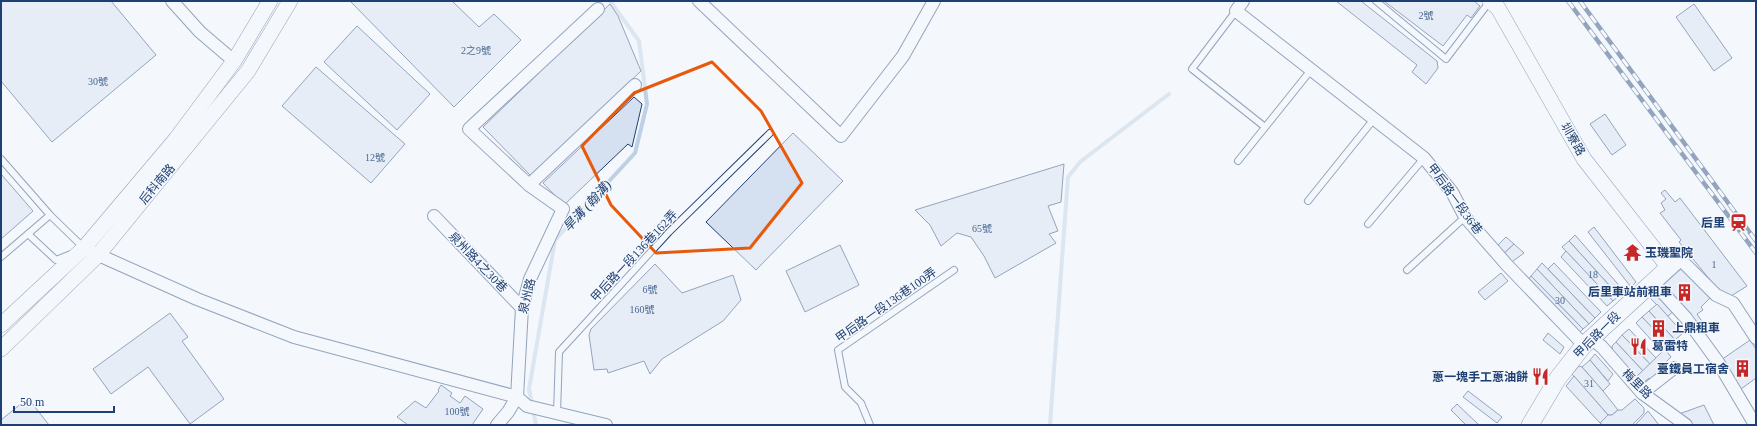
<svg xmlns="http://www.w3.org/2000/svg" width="1757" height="426" font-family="'Times New Roman','Noto Sans TC',serif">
<rect width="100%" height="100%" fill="#f4f7fb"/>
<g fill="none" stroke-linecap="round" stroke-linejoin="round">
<g stroke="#bed0e5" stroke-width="4">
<path d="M536,425l-7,-36 26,-149 80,-87 12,-49 -8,-63 -29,-40"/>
<path d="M1050,425l18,-248 12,-15 89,-68"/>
</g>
</g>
<g fill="#d5e0f0" stroke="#1d3f73">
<path d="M1,1h110l45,54 -104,87 -51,-61z"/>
<path d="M350,1h102l27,26 15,-13 27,26 -67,67z"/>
<path d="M1336,1h25l76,60 1,7 -12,16 -14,-12 5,-7z"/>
<path d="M1384,1h90l6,5 -9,12 -4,-3 -24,31z"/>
<path d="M610,4l8,12 23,55 -110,105 -48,-49z"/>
<path d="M1694,4l38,54 -18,13 -38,-54z"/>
<path d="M357,26l73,68 -33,36 -73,-68z"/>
<path d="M316,67l89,77 -34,39 -89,-77z"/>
<path d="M634,97l8,7 -10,43 -4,-3 -64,61 -21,-22z"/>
<path d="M1605,114l21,31 -14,10 -22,-31z"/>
<path d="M793,133l50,48 -87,89 -50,-48z"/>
<path d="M1064,164l-3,38 -13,4 10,25 -9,3 7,9 -61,35 -11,-22 -13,-19 -14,-4 -16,13 -11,-21 -15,-15z"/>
<path d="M1,174l32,37 -32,28z"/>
<path d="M1665,190l10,12 5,-4 67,88 -16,10 -11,-4 -41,-50 2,-2 -21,-27 5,-3 -4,-7 5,-4 -5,-6z"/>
<path d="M1594,227l42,55 -5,5 -43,-55z"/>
<path d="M1575,235l49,56 -5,5 -50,-55z"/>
<path d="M1506,237l8,7 -16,15 -6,-8z"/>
<path d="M1569,241l50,55 -6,5 -51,-54z"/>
<path d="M1514,244l10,9 -19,14 -7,-8z"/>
<path d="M840,245l19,40 -54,27 -19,-41z"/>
<path d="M1566,251l47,50 -6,5 -46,-49z"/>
<path d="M1542,263l53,55 -6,6 -52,-55z"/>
<path d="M1554,263l47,49 -6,6 -47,-49z"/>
<path d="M655,264l27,29 51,-18 8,25 -18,21 -61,38 -12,15 -6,-13 -36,12 -1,-4 -13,1 -5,-35 2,-6z"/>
<path d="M1682,268l28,30 -9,9 2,3 -6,4 6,9 -6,5 -36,-41z"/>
<path d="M1537,269l52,55 -6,5 -52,-53z"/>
<path d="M1501,273l7,8 -23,19 -7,-8z"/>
<path d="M1531,276l52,53 -6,6 -53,-51z"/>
<path d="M1656,292l19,18 -7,6 -18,-18z"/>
<path d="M1657,304l26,29 -8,7 -26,-29z"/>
<path d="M1649,311l26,29 -6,5 -27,-28z"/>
<path d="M170,313l18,24 -6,4 42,58 -34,25 -42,-57 -37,27 -18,-25z"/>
<path d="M1642,317l27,28 -7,7 -26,-29z"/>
<path d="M1629,329l27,29 -6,6 -28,-29z"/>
<path d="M1548,333l16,14 -4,7 -17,-14z"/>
<path d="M1622,335l28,29 -7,7 -27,-29z"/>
<path d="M1750,340l6,9v29l-15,11 -20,-29z"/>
<path d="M1616,342l27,29 -10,9 -20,-24 -1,-10z"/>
<path d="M1665,349l6,8 -10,10 5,5 -12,11 -5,-5 -10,8 -6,-6z"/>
<path d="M1595,354l18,20 -5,7 -18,-21z"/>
<path d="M1590,360l20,24 -7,7 -21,-24z"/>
<path d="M1579,366l3,1 21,24 15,19 -6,5h-4l-36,-41z"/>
<path d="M1574,376l34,39 -8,8 -34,-37z"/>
<path d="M441,385l11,8 -2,3 10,7 5,-7 18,13 -11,16h-64l-11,-8 18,-16 11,7 13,-17 -1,-1z"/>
<path d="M1468,391l34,26 -5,6 -34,-26z"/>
<path d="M28,398l21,27h-48v-5z"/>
<path d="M1635,399l9,9v5l-12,12h-29l-3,-2 8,-8h4l6,-5h4z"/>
<path d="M1457,404l22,21h-13l-15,-15z"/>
<path d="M1704,405l10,20h-24l-11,-11z"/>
<path d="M1648,411l11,14h-24l1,-1z"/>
</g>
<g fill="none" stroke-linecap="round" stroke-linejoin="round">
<defs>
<g id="service">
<path d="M1376,1l70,58 44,-58"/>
<path d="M1236,11l-44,58 73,58"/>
<path d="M1,159l49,56 34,33"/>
<path d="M1238,161l73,-91"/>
<path d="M1308,201l66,-82"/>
<path d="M1368,224l56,-66"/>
<path d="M28,234l28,26 15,-6"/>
<path d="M1,257l49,-42"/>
<path d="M1407,270l58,-53"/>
<path d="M557,414l2,-62 110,-120 101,-99"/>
<path d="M870,425l-9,-22 -16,-16 -7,-37 116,-80"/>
</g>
<g id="minor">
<path d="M172,1l28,31 34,29"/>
<path d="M699,1l142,135 62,-80 31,-55"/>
<path d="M1243,1l-7,10 188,147 28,34 13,25 42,48 77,80"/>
<path d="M529,185l106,-100"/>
<path d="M434,216l88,92"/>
<path d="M92,252l105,47 97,38 223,60 10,9 79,19"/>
<path d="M1679,258l37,37 17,8 23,35"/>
<path d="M1653,282l33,36 32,44 36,61"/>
<path d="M1591,338l11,9 40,46 44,32"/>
<path d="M1642,393l32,-25"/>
<path d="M497,425l11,-13 9,-15 5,-89 8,-29 33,-70 -34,-24 -60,-56 129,-120"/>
</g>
<g id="tertiary">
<path d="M1490,1l8,7 86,151 85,109"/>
<path d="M1,325l83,-77 92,-109 58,-78 36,-60"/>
<path d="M1,349l97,-94 150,-184 42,-70"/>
</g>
<path id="secondary" d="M1530,425l28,-47 26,-33 95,-87"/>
</defs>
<use href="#service" stroke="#1d3f73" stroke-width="8"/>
<use href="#minor" stroke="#1d3f73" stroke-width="14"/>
<use href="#tertiary" stroke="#1d3f73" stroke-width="16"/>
<use href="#secondary" stroke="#1d3f73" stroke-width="18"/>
<use href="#service" stroke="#f4f7fb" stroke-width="6"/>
<use href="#minor" stroke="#f4f7fb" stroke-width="12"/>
<use href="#tertiary" stroke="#f4f7fb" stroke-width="15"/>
<use href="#secondary" stroke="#f4f7fb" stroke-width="17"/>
<defs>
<g id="rail">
<path d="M1568,1l188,252"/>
<path d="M1580,1l176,240"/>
</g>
</defs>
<use href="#rail" stroke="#1d3f73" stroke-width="4.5"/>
<use href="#rail" stroke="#f4f7fb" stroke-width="3" stroke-dasharray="9" stroke-linecap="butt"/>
</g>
<path d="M0 0H1757V426H0ZM712,62l49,49 41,72 -52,65 -94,5 -45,-48 -29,-59 52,-53z" fill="#f4f7fb" fill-opacity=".55" fill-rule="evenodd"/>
<path fill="none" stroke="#e8590c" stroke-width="3" stroke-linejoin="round" d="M712,62l49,49 41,72 -52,65 -94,5 -45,-48 -29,-59 52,-53z"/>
<defs>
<symbol id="station-bare" viewBox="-9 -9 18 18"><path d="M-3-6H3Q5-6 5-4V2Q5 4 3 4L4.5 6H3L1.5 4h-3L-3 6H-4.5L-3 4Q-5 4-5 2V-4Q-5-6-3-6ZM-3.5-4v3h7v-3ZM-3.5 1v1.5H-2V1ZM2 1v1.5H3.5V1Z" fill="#c62828" stroke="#f4f7fb" stroke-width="2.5" paint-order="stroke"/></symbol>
<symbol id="temple-bare" viewBox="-9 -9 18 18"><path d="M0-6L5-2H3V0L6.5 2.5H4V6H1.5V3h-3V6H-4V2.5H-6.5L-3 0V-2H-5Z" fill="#c62828" stroke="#f4f7fb" stroke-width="2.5" paint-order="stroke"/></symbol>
<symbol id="building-bare" viewBox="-9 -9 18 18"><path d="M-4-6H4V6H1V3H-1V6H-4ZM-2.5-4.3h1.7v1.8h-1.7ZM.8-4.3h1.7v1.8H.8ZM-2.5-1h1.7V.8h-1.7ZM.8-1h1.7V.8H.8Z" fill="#c62828" stroke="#f4f7fb" stroke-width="2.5" paint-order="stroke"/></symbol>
<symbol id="restaurant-bare" viewBox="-9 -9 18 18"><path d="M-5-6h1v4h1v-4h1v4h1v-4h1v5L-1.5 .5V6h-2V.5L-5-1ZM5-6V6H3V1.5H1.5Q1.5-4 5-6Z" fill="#c62828" stroke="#f4f7fb" stroke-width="2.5" paint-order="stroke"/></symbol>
</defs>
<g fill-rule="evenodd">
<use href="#station-bare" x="1726" y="210" width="25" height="25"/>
<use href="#temple-bare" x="1620" y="240" width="25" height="25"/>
<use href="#building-bare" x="1672" y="280" width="25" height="25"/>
<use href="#building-bare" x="1646" y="316" width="25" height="25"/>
<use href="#restaurant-bare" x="1626" y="334" width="25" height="25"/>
<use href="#building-bare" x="1730" y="356" width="25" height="25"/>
<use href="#restaurant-bare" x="1528" y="364" width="25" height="25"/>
</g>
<g text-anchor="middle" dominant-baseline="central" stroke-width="3" stroke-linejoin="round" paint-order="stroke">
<g font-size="10" fill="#4b6792">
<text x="1426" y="15">2號</text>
<text x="476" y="50">2之9號</text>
<text x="98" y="81">30號</text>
<text x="375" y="157">12號</text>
<text x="982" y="228">65號</text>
<text x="1714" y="264">1</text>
<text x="1593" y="274">18</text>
<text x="650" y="289">6號</text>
<text x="1560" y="300">30</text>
<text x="642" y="309">160號</text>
<text x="1589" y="383">31</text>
<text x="457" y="411">100號</text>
</g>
<g font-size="12" fill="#1d3f73" stroke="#f4f7fb">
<text transform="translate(1573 139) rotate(60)">圳寮路</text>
<text transform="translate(157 184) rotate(-50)">后科南路</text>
<text transform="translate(1455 199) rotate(54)">甲后路一段36巷</text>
<text transform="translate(634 256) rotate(-47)">甲后路一段136巷162弄</text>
<text transform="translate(478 262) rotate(46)">泉州路4之30巷</text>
<text transform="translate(527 296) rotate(-76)">泉州路</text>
<text transform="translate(886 305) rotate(-35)">甲后路一段136巷100弄</text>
<text transform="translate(1597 335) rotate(-45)">甲后路一段</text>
<text transform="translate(1637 384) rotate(45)">梅里路</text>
</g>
<g font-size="12" font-weight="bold" fill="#1d3f73" stroke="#f4f7fb" text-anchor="end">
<text x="1725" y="223">后里</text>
<text x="1645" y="253" text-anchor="start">玉璣聖院</text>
<text x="1672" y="292">后里車站前租車</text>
<text x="1672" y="328" text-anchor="start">上鼎租車</text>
<text x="1652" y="346" text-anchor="start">葛雷特</text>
<text x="1729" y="369">臺鐵員工宿舍</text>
<text x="1528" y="377">蔥一塊手工蔥油餅</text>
</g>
<g font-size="13" font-style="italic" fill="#1d3f73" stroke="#f4f7fb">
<text transform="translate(587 206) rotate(-47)">旱溝 (翰溝)</text>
</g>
</g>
<rect width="1757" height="426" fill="none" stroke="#1d3f73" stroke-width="4"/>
<path d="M14 406v6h100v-6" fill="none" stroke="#1d3f73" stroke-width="2"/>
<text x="20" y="406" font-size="12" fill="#1d3f73" stroke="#f4f7fb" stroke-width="3" paint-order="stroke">50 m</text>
</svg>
